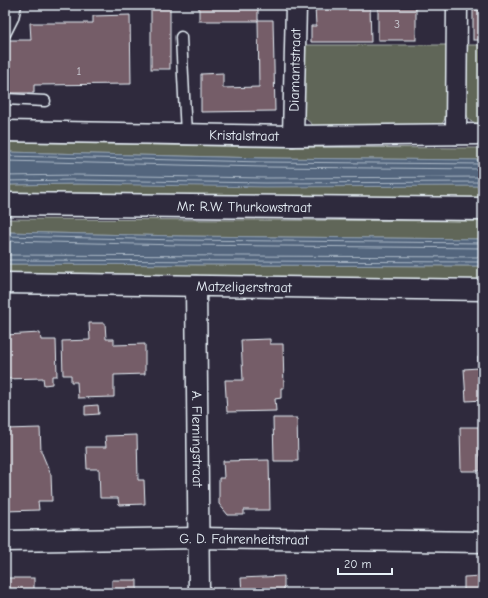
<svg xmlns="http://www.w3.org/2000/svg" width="488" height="598" font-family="'Comic Neue',sans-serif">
<rect width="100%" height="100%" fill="#2f2a3d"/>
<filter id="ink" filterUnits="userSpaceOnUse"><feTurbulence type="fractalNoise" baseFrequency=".025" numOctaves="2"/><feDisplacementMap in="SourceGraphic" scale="8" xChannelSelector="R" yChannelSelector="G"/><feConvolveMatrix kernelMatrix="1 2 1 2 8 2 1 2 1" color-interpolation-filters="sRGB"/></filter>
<g filter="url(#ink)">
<g fill="#606658" stroke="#a4aca8">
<path d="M302,45h145v70l-5,9 -8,3 -120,-1 -8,-7 -4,-11z"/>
<path d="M466,45h17v80l-13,-4 -5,-9z"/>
<path d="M5,142l261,5 217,1v12l-219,-2 -259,-6z"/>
<path d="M77,184l406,2v13l-478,-3v-11z"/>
<path d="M5,219l478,2v18l-303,-3 -175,-4z"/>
<path d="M5,264l478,2v15l-478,-5z"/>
</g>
<g fill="#52657d" stroke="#8e9dae">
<path d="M5,152l259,6 219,2v26l-218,1 -188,-3 -72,1z"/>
<path d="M5,232l175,4 303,3v27l-478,-2z"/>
</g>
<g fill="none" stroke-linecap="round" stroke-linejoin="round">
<g stroke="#acb9c7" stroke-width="1">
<path d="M5,156l259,6 219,2"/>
<path d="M5,161l259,6 219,2"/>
<path d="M5,176l72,-1 188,3 218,-1"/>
<path d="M5,181l72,-1 188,3 218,-1"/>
<path d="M5,236l175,4 303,3"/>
<path d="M5,241l175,4 303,3"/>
<path d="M5,255l478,2"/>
<path d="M5,260l478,2"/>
</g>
</g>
<g fill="#755d67" stroke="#e8f1f8">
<rect x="151" y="5" width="19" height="64"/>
<rect x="199" y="5" width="59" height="16"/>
<path d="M315,6h55l1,36h-60v-16h5z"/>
<rect x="378" y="7" width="38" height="33"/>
<rect x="473" y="10" width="10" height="30"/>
<path d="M130,15l1,69 -97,1v8h-25l-1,-53h23l-1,-17h63v-7z"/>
<path d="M258,20h15l2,91 -74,1v-38l22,-1v15l36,-1z"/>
<path d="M89,323h16l1,16h8v6l31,-1v30l-31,1v22l-36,1 -1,-16h-6v-7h-8l-1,-34 28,-1z"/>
<path d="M40,333l1,7h15l1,36h-5v8l-8,1 -1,-7 -38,1v-44z"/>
<path d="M270,339v5h13l1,44h-3v10l-6,1 1,12 -49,1 -2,-32h18l-2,-40z"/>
<path d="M478,357h5v43l-17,1 -2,-32 14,-1z"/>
<path d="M98,405l1,9 -14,1v-9z"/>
<path d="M273,418h24l1,43h-24z"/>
<path d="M460,427h19l1,44h-19z"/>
<path d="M40,428l1,23 10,24 1,26h-14l1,9 -34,1v-82z"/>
<path d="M137,435l1,45h6l1,24 -26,1 -1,-7h-18l-1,-29h-12l-1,-22h20l-1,-11z"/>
<path d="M269,460l1,50h-26v5h-16l-9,-11v-26h5l-1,-17z"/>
<path d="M483,572v21h-19v-16l18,-1z"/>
<path d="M284,576v17h-42l-1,-15z"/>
<rect x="5" y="578" width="29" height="15"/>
<path d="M112,580h25v12l20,-1v2h-53v-2h8z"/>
</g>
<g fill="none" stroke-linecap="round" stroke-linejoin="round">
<defs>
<g id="service">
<path d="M5,34l8,-16 3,-13"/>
<path d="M181,37l5,97"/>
<path d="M5,99l40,2"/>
</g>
<g id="minor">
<path id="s1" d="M5,131l288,5 190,-2"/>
<path d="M456,134l1,-129"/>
<path id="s2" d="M293,136l3,-131"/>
<path id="s3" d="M5,283l478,7"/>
<path id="s4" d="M196,286l3,307"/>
<path id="s5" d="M5,541l193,-3 285,4"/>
</g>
<g id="tertiary">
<path id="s6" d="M5,204l478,5"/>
</g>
</defs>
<use href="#service" stroke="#e8f1f8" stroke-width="13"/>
<use href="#minor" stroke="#e8f1f8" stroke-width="23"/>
<use href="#tertiary" stroke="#e8f1f8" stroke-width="25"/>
<use href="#service" stroke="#2f2a3d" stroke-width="10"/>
<use href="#minor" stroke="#2f2a3d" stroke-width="20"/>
<use href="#tertiary" stroke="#2f2a3d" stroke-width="22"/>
</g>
</g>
<g text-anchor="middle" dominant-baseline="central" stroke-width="3.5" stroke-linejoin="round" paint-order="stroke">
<g font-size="12" fill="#cbccd4">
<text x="397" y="24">3</text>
<text x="79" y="71">1</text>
</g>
<g font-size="14" fill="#e8f1f8" stroke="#2f2a3d">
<text stroke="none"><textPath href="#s2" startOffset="66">Diamantstraat</textPath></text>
<text stroke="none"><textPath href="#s1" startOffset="239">Kristalstraat</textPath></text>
<text stroke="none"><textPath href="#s6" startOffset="239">Mr. R.W. Thurkowstraat</textPath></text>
<text stroke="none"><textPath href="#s3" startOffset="239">Matzeligerstraat</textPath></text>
<text stroke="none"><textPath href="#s4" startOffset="153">A. Flemingstraat</textPath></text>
<text stroke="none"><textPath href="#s5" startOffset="239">G. D. Fahrenheitstraat</textPath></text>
</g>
</g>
<rect width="488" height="598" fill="none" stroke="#2f2a3d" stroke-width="20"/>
<rect x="10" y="10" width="468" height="578" fill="none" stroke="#e8f1f8" stroke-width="1.5" filter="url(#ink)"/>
<path d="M338 568v6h54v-6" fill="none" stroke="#e8f1f8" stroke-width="2"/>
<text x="344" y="568" font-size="12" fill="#e8f1f8" stroke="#2f2a3d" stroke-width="3" paint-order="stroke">20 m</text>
</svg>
